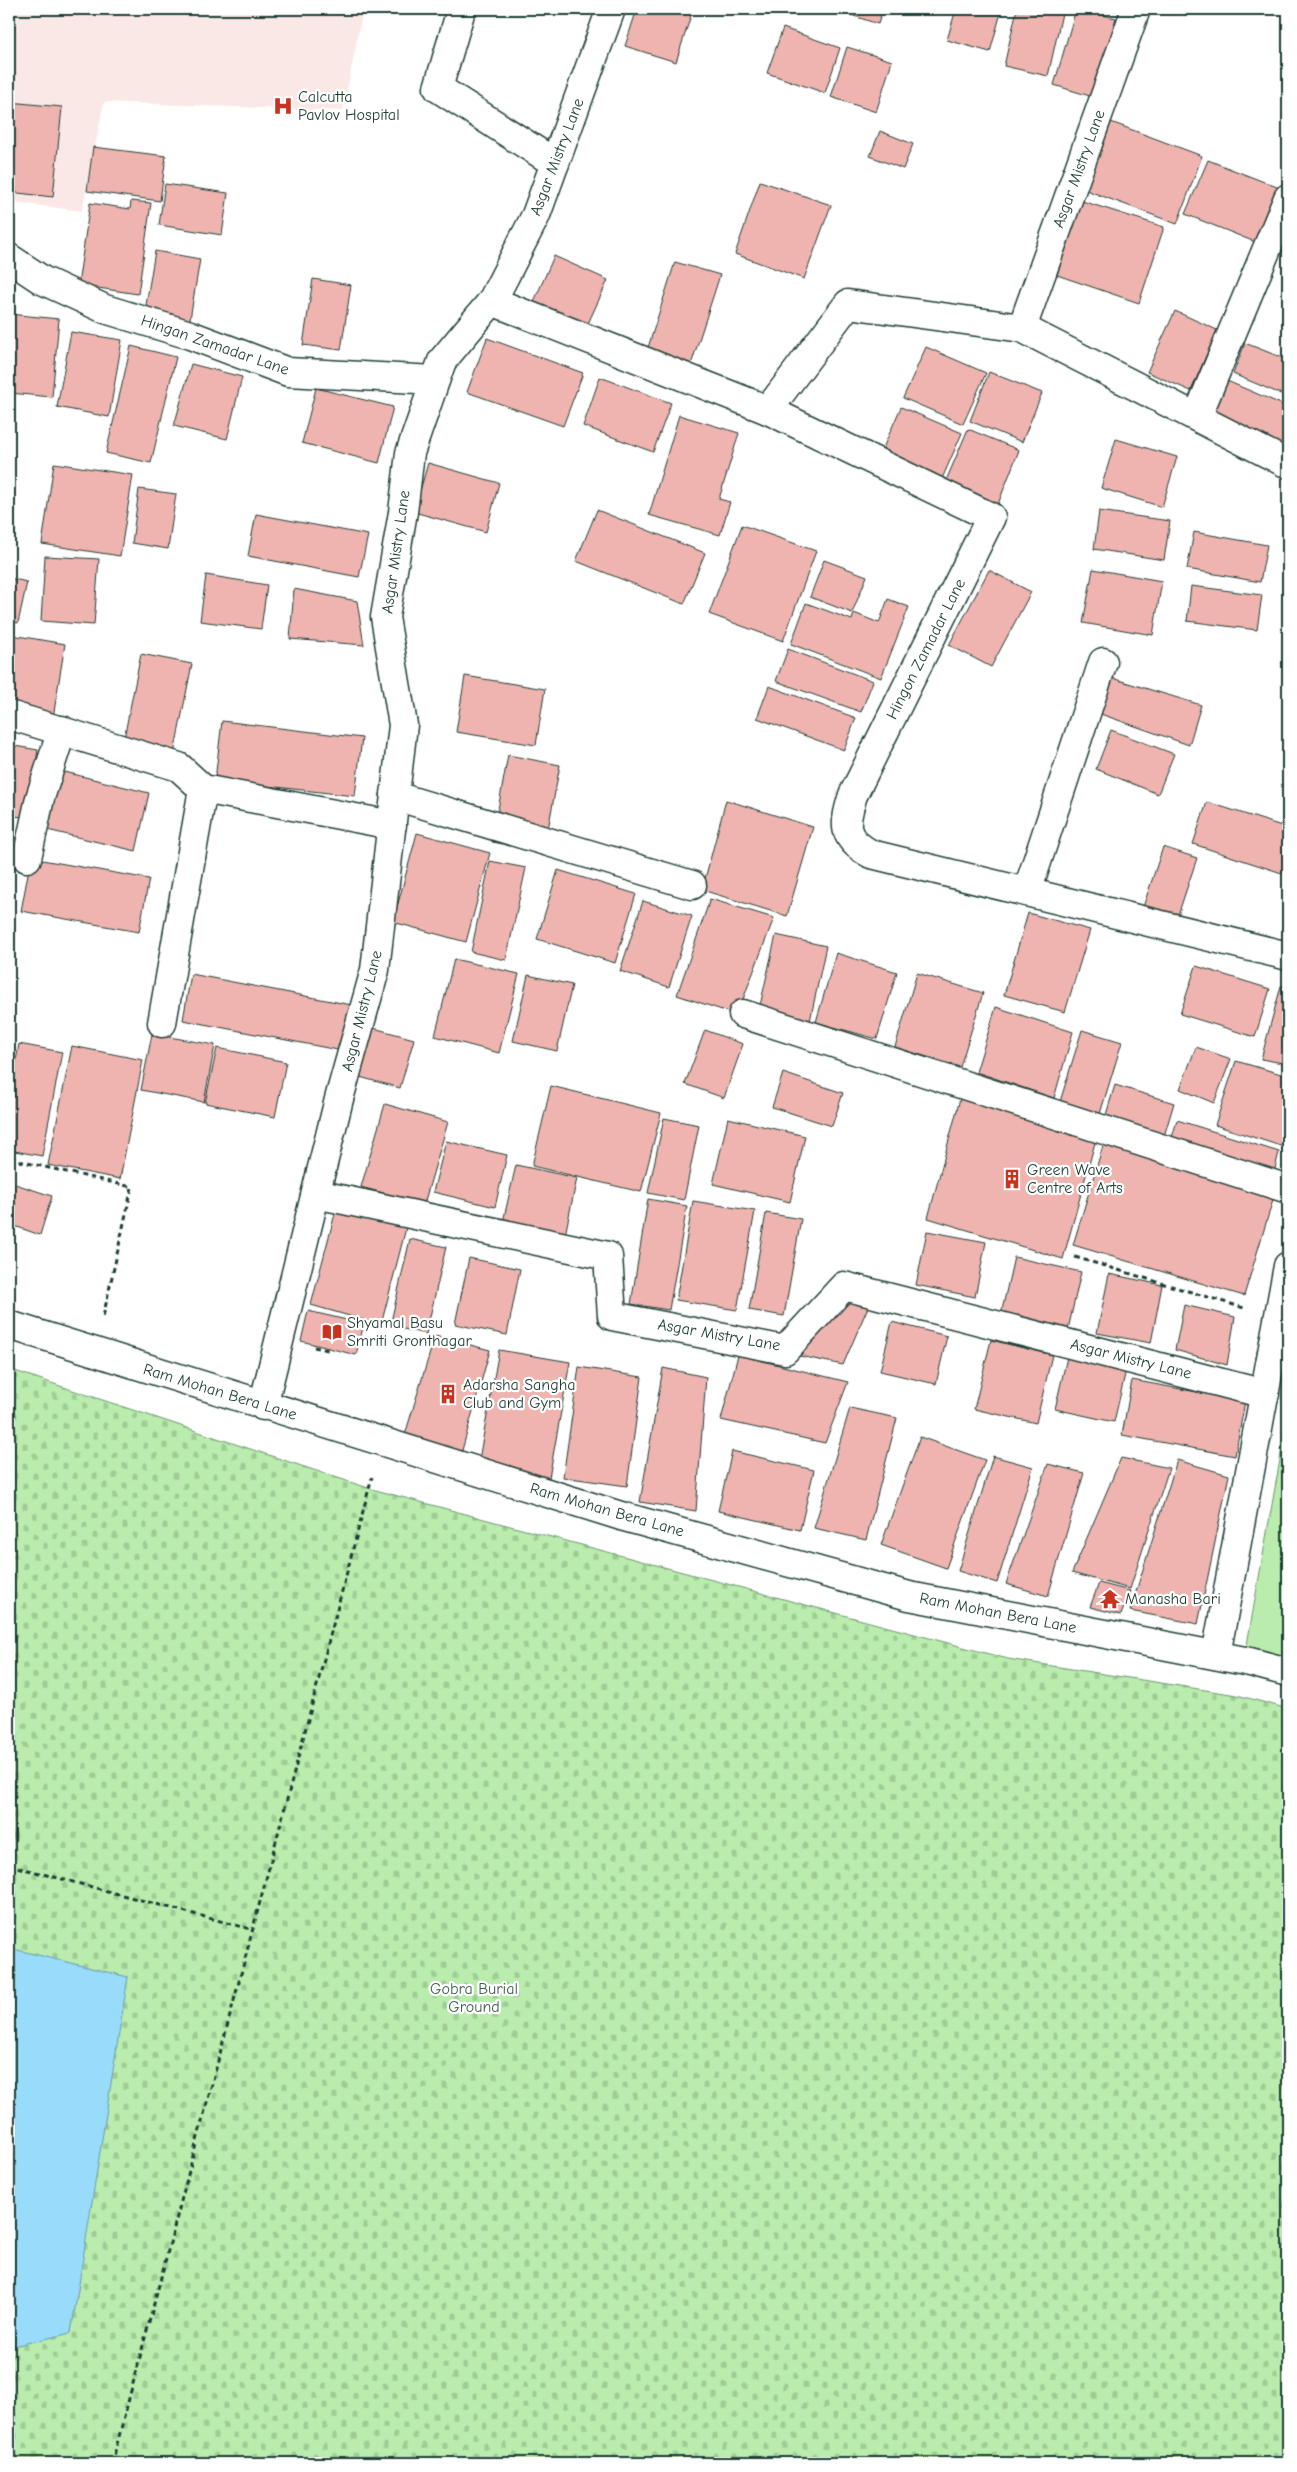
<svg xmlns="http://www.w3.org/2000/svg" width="1297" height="2472" font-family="'Comic Neue',sans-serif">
<defs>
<pattern id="cemetery-stones" width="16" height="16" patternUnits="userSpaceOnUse" patternTransform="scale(1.25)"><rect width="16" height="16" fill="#b9ecad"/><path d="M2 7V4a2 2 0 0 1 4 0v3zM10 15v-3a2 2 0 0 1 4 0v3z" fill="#9fcb95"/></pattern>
</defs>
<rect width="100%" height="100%" fill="#fff"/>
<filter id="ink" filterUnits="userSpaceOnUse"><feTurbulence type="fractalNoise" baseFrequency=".02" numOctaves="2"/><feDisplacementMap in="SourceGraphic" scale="10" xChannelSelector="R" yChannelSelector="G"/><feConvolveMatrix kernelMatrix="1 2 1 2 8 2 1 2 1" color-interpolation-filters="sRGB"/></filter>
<g filter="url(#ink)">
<path fill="#fae8e7" d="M9,9h354l-20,102 -239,-9 -22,109 -73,-9z"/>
<path fill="#b9ecad" stroke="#6c9470" d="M1288,1415v245l-42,-10z"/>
<path fill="url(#cemetery-stones)" stroke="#6c9470" d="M9,1369l359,119 640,171 229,36 51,14v754h-1279z"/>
<path fill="#99dbfb" stroke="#689cab" d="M9,1948l119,29 -57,356 -62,14z"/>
<g fill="#efb4af" stroke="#1f3d34">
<path d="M637,9h56l-17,53 -51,-16z"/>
<path d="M833,9h50l-5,15z"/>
<path d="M956,9h46l-12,43 -43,-12z"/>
<path d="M1017,9h46l-15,67 -44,-10z"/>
<path d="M1076,9l40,9 -23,79 -39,-12z"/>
<path d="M783,28l57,20 -15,45 -58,-20z"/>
<path d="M847,47l45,14 -16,51 -45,-15z"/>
<path d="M9,102l53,5 -9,90 -44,-5z"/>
<path d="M1111,122l91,34 -25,68 -91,-34z"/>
<path d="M880,131l33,13 -10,25 -33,-13z"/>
<path d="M93,147l73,9 -6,45 -73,-10z"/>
<path d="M1208,160l74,29 -22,55 -75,-30z"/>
<path d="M760,181l71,24 -27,74 -69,-25z"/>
<path d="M165,184l63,9 -6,42 -63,-10z"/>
<path d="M131,201l20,2 -13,91 -60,-9 12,-82 40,6z"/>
<path d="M1082,201l82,26 -25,76 -82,-28z"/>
<path d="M155,251l45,8 -11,66 -45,-8z"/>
<path d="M554,256l54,24 -23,50 -53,-24z"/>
<path d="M675,262l45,13 -30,93 -44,-14z"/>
<path d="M313,279l38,6 -10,65 -38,-5z"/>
<path d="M1175,311l42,19 -26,61 -44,-19z"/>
<path d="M9,314l50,5 -7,78 -43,-4z"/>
<path d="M71,332l51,8 -13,77 -52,-10z"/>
<path d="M487,338l96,35 -20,53 -96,-34z"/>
<path d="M1245,343l43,17v37l-55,-23z"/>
<path d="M131,346l45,11 -25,106 -45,-10z"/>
<path d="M926,347l60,26 -23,51 -60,-26z"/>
<path d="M191,364l51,13 -15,62 -53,-13z"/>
<path d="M989,372l53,21 -20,49 -52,-21z"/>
<path d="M600,377l71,26 -18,49 -70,-26z"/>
<path d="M1227,381l61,26v33l-2,6 -73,-31z"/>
<path d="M316,388l77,19 -14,56 -77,-20z"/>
<path d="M901,407l61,26 -21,48 -61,-26z"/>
<path d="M679,415l60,18 -20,66 11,3 -10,33 -71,-20z"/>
<path d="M968,429l51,21 -21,54 -53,-21z"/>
<path d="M1116,439l61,18 -15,50 -61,-19z"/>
<path d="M54,463l79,12 -13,81 -78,-12z"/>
<path d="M428,463l71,20 -13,49 -72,-20z"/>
<path d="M139,489l37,5 -8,55 -36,-6z"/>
<path d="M597,510l108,43 -21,51 -108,-43z"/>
<path d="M1099,511l71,10 -6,39 -70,-11z"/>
<path d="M256,514l112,21 -9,42 -111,-21z"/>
<path d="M742,525l74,26 -33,90 -74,-27z"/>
<path d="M1194,532l73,13 -7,37 -73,-13z"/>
<path d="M45,556l54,3 -5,66 -53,-4z"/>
<path d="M824,560l43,16 -15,37 -42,-16z"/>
<path d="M1093,569l69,12 -9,54 -70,-12z"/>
<path d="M989,570l42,22 -40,75 -42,-22z"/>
<path d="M206,575l61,10 -6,44 -61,-8z"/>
<path d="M9,578l18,4 -9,41 -9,-2z"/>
<path d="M1191,586l71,9 -5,35 -70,-9z"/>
<path d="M294,589l63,12 7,44 -74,-6z"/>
<path d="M888,599l21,8 -28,71 -90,-34 15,-41 46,17 2,-7 25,10z"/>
<path d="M12,635l53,9 -12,74 -44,-7v-59z"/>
<path d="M788,649l85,32 -12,31 -85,-31z"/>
<path d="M141,654l51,10 -18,90 -51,-11z"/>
<path d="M465,676l80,13 -9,56 -80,-13z"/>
<path d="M1105,676l96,29 -12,40 -94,-33z"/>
<path d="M769,686l87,32 -12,32 -87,-32z"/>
<path d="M222,721l140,17 -7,58 -140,-16z"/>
<path d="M1111,730l63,24 -16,40 -62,-25z"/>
<path d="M9,745l29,5 -11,68 -18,-3z"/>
<path d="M508,755l52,10 -16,86 -52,-9z"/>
<path d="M57,770l92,23 -13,58 -93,-22z"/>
<path d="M726,800l87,27 -26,89 -85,-26z"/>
<path d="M1207,802l81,26v47l-95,-31z"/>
<path d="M417,833l73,20 -24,89 -73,-20z"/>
<path d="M1163,847l34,11 -22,66 -34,-11z"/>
<path d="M31,858l118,21 -10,53 -118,-21z"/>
<path d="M490,861l36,7 -20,92 -35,-8z"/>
<path d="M558,870l78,24 -21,69 -78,-24z"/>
<path d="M710,899l64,19 -37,97 -60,-20z"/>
<path d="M643,901l49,15 -23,71 -49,-16z"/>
<path d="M1028,913l62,17 -25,82 -61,-17z"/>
<path d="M776,935l50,11 -16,75 -51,-11z"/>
<path d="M836,953l61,19 -20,67 -61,-17z"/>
<path d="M454,959l65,15 -20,79 -64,-17z"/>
<path d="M1196,966l74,23 -15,48 -75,-23z"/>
<path d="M917,973l66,20 -23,74 -65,-20z"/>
<path d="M191,974l161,31 -9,46 -160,-31z"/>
<path d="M528,975l44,10 -15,66 -44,-10z"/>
<path d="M1281,986l7,2v76l-27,-5z"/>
<path d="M996,1007l77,25 -19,66 -78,-26z"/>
<path d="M370,1027l44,12 -14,49 -44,-12z"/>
<path d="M705,1030l38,14 -19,54 -39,-14z"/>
<path d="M1082,1030l40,12 -23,75 -40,-12z"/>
<path d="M152,1034l63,11 -11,57 -63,-12z"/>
<path d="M19,1044l43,8 -20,104 -33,-6v-49z"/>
<path d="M72,1046l71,14 -23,119 -72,-14z"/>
<path d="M1196,1047l35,12 -17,44 -34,-14z"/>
<path d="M217,1048l69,14 -11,55 -70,-14z"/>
<path d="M1236,1061l52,15v51l-4,20 -69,-22z"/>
<path d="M783,1073l60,20 -11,33 -60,-19z"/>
<path d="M1115,1085l59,18 -10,33 -59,-18z"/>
<path d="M551,1086l110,27 -20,79 -109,-26z"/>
<path d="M961,1095l135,44 -33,120 -135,-41z"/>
<path d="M385,1104l63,18 -24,82 -63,-17z"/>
<path d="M664,1118l35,7 -15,75 -36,-7z"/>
<path d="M728,1118l77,18 -15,66 -77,-18z"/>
<path d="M1177,1120l102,32 -6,25 -103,-32z"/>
<path d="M1105,1139l171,51 -32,106 -171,-51z"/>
<path d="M446,1141l61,14 -12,52 -62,-15z"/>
<path d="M516,1165l61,13 -12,57 -62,-13z"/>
<path d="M9,1182l43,14 -12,39 -31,-11z"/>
<path d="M648,1199l39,7 -18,104 -38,-6z"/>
<path d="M693,1201l62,10 -18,99 -61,-10z"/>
<path d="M337,1206l70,18 -26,101 -70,-20z"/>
<path d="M766,1213l35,6 -17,97 -35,-6z"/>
<path d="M927,1231l59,11 -11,55 -59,-12z"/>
<path d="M410,1239l36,8 -20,87 -36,-8z"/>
<path d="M1014,1257l67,15 -14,62 -67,-15z"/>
<path d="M469,1258l51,11 -13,66 -52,-11z"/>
<path d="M1109,1274l53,11 -11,58 -54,-10z"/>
<path d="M852,1294l19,6 -28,65 -48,-10z"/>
<path d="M1184,1305l51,12 -8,48 -52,-15z"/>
<path d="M308,1311l56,13 -8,31 -55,-14z"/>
<path d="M892,1322l55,14 -11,48 -56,-13z"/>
<path d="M435,1336l55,14 -29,104 -57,-16z"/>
<path d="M991,1340l61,15 -16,68 -62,-14z"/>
<path d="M499,1350l71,12 -21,116 -71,-13z"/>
<path d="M738,1355l110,27 -23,61 -104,-23z"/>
<path d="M1067,1357l59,13 -12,52 -59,-13z"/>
<path d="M579,1367l63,10 -15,109 -64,-9z"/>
<path d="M663,1368l43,9 -10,134 -56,-9z"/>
<path d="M1132,1380l113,21 -10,55 -113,-21z"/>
<path d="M850,1408l47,10 -31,122 -52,-12z"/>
<path d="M920,1437l65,23 -39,108 -65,-23z"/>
<path d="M732,1451l82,19 -14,60 -82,-19z"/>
<path d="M993,1456l40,11 -36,116 -39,-12z"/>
<path d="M1121,1458l48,10 -39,121 -58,-16z"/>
<path d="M1177,1460l52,15 -31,149 -68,-13z"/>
<path d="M1048,1464l36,9 -36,123 -42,-12z"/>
<path d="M1099,1583l31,8 -9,24 -31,-8z"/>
</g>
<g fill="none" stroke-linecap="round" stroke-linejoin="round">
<defs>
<g id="minor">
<path d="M461,10l-23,78 117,75"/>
<path d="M9,258l33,22 63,29 85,26 98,37 147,8"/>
<path d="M492,301l276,109 80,-106 174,24 266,136"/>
<path d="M1022,328l114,-319"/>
<path d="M768,410l223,107 -138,278c-9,29 -12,43 18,59l417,102"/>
<path d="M1197,417l91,-219"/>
<path d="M9,715l170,52 24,22 -41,234"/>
<path d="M203,789l189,36"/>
<path d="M395,796l297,89"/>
<path d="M27,858l13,-60 22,-68"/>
<path d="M1027,892l76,-230"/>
<path d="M743,1014l545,175"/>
<path d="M316,1194l292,62 4,60 173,34 59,-64 421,108"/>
<path d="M9,1325l612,191 288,80 341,66 38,10"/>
<path d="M263,1406l76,-307 36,-129 28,-245 -18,-108 18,-105 7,-59 32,-92 50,-60 44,-86 75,-206"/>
<path d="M1216,1655l72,-389"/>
</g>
</defs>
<use href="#minor" stroke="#1f3d34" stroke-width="31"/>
<g stroke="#1f3d34" stroke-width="3" stroke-dasharray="5 4" stroke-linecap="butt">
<path d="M19,1161l113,26 -29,130"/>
<path d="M1075,1257l169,51"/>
<path d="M314,1347l14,3"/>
<path d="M1288,1602l-4,23 4,1"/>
<path d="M9,1865l245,65"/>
<path d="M112,2463l260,-986"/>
</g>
<use href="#minor" stroke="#fff" stroke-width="28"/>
</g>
</g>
<defs>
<symbol id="hospital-bare" viewBox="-9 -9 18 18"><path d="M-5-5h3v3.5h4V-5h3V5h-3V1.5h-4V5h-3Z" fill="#c8321e" stroke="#fff" stroke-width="2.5" paint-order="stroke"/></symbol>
<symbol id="building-bare" viewBox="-9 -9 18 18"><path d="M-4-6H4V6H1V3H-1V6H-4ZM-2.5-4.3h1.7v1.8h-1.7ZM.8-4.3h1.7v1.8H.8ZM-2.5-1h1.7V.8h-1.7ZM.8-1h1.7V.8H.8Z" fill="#c8321e" stroke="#fff" stroke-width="2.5" paint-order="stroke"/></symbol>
<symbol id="library-bare" viewBox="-9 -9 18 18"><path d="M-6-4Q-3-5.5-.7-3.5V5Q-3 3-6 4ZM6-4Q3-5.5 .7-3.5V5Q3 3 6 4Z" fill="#c8321e" stroke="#fff" stroke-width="2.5" paint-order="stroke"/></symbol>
<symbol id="temple-bare" viewBox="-9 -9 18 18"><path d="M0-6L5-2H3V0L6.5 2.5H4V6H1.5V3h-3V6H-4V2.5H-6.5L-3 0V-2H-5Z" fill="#c8321e" stroke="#fff" stroke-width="2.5" paint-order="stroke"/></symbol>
</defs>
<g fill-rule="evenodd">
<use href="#hospital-bare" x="269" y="92" width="28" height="28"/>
<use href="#building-bare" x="998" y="1165" width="28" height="28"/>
<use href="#library-bare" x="318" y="1318" width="28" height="28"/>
<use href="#building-bare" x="434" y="1380" width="28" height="28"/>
<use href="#temple-bare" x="1096" y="1585" width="28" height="28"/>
</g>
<g text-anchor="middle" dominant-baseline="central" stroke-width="4.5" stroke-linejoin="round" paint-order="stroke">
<g font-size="16" fill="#1f3d34" stroke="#fff" text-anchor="start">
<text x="298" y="97">Calcutta<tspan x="298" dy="18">Pavlov Hospital</tspan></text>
<text x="1027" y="1170">Green Wave<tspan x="1027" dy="18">Centre of Arts</tspan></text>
<text x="347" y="1323">Shyamal Basu<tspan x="347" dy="18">Smriti Gronthagar</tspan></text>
<text x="463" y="1385">Adarsha Sangha<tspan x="463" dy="18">Club and Gym</tspan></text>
<text x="1125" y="1599">Manasha Bari</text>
</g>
<g font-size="16" fill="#1f3d34" stroke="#fff">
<text transform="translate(557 157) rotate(-69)">Asgar Mistry Lane</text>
<text transform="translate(1079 169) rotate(-70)">Asgar Mistry Lane</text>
<text transform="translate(215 345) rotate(19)">Hingan Zamadar Lane</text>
<text transform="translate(396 552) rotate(-82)">Asgar Mistry Lane</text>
<text transform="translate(926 649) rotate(-63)">Hingon Zamadar Lane</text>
<text transform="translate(362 1011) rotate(-76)">Asgar Mistry Lane</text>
<text transform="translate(719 1335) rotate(10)">Asgar Mistry Lane</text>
<text transform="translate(1131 1359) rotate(14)">Asgar Mistry Lane</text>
<text transform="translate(220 1392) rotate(17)">Ram Mohan Bera Lane</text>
<text transform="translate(607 1510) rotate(16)">Ram Mohan Bera Lane</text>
<text transform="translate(998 1613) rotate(11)">Ram Mohan Bera Lane</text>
</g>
<g font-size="16" fill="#3e604c" stroke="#fff">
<text x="474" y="1989">Gobra Burial<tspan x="474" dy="18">Ground</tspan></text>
</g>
</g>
<rect width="1297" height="2472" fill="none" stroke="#fff" stroke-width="30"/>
<rect x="15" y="15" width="1267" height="2442" fill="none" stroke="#1f3d34" stroke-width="2" filter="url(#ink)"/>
</svg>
